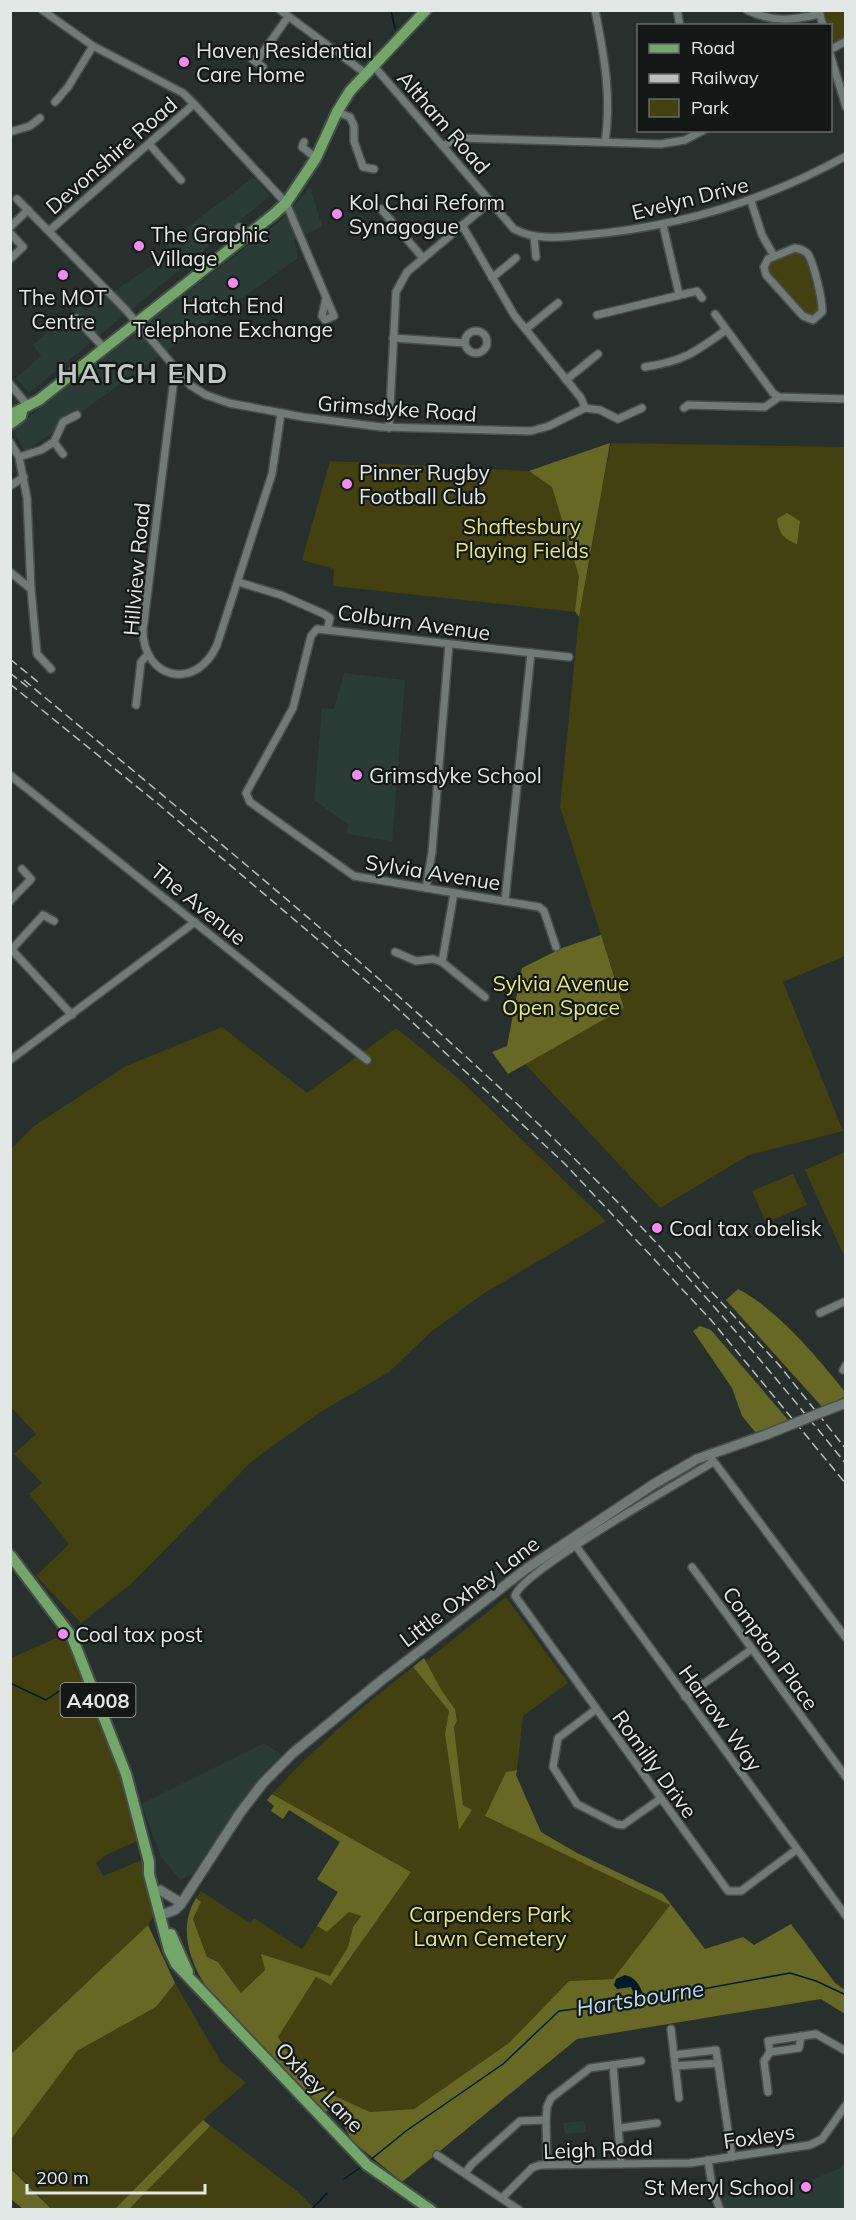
<svg xmlns="http://www.w3.org/2000/svg" width="856" height="2220" font-family="Mulish,sans-serif">
<rect width="100%" height="100%" fill="#27302d"/>
<g fill="#2b3b36">
<path d="M254,177l16,19 -241,197 -13,-15 25,-22 -8,-11 46,-40 7,5 74,-50 11,-21z"/>
<path d="M310,187l12,39 -28,14 4,18 -273,194 -12,-22 121,-100 16,-9 134,-103z"/>
<path d="M344,673l61,7 -13,161 -45,-7 1,-10 -34,-24 8,-92 12,1z"/>
<path d="M264,1743l18,12 -4,8 -40,48 -46,63 -12,6 -19,-23 -20,-53z"/>
<path d="M584,2121l2,11 -21,2 -2,-11z"/>
<path d="M845,2163v46h-120l-5,-15 94,-15 26,-11z"/>
</g>
<g fill="#42410f">
<path d="M819,11h26v30l-14,9 -1,-24 -7,-1z"/>
<path d="M797,251l8,4 15,53 -4,8h-11l-37,-44 2,-10z"/>
<path d="M610,443l-10,57 11,-57 234,4v509l-62,26 60,149 -94,24 -89,53 -135,-144 99,-57 -64,-200 19,-190 17,-92 -20,87 -243,-26 1,-17 -32,-9 28,-99 199,10z"/>
<path d="M222,1027l85,66 89,-65 63,51 147,142 -123,73 -51,37 -43,41 -70,41 -67,48 -122,124 -49,38 -45,-47 33,-32 -40,-50 13,-11 -28,-29 22,-20 -25,-27v-258l23,-23 92,-60z"/>
<path d="M845,1152l1,104h-2l-39,-86z"/>
<path d="M793,1174l14,31 -41,18 -14,-32z"/>
<path d="M700,1462l4,1 -124,76v-3z"/>
<path d="M506,1597l62,86 -45,33 -6,54 -11,2 -21,44 185,89 -57,74 -44,2 -60,62 -95,66 -44,3 -46,-21 -23,-18 -23,-36 38,-60 15,8 80,-113 -139,-78c43,-47 90,-88 141,-127l36,44 -4,23 14,95 12,-19 -8,-5 -9,-78 3,-6 -2,-12 -13,-18 -16,-30z"/>
<path d="M68,1633l51,126 18,82 -31,14 -10,8 7,13 39,-16 13,54 -7,11 -137,129v-396z"/>
<path d="M201,1891l49,32 4,-5 48,31 15,-23 10,6 22,-20 12,3 -8,12 -5,20 -18,29 -68,-21 3,15 -24,23 -23,-31 -11,-5 -14,-38 8,-17 -5,-4z"/>
<path d="M175,1983l46,79 25,21 -43,37 94,71 18,18h-264l-40,-41 -1,-29 67,-88 79,-44z"/>
</g>
<g fill="#686825">
<path d="M610,443l-31,174 -4,-6 4,-35 -27,-89 -23,-16z"/>
<path d="M787,513l13,8 -3,23c-14,-5 -18,-11 -20,-25z"/>
<path d="M601,935l23,73 -116,66 -16,-22 15,-6 15,-78 40,-20z"/>
<path d="M738,1289c38,19 81,70 107,103v4l-21,13 -98,-109z"/>
<path d="M700,1326l11,4 78,91 -33,12 -14,-17 -10,-28 -39,-57z"/>
<path d="M424,1658l18,33 13,18 2,12 -3,6 9,78 9,5 -13,20 -14,-96 4,-23 -36,-44z"/>
<path d="M517,1770l-1,5 25,57 36,21 86,41 42,55 38,-12 11,8 37,-21 44,59 10,7v24l-24,-15 -244,40 -175,143 -51,-42 -16,-37 -10,10 -112,-116c-21,-29 -37,-66 -17,-99l5,4 -8,17 14,38 11,5 23,31 24,-23 -4,-16 69,22 18,-29 5,-20 8,-11 -12,-4 -22,20 -10,-6 21,-34 -21,-13 23,-37 -51,-32 -6,9 -12,-8 3,-5 -7,-6 5,-6 139,78 -80,113 -15,-8 -38,60 24,36 22,18 46,21 44,-3 95,-66 60,-62 44,-2 57,-74 -185,-89 21,-44z"/>
<path d="M148,1925l27,58 -19,24 -79,44 -66,88v-85z"/>
<path d="M203,2120l7,6 -81,83h-14z"/>
<path d="M10,2168l41,41h-28l-12,-10z"/>
</g>
<path fill="#001a28" d="M625,1975c9,2 14,8 17,17l-5,9 -6,-14 -14,2 -3,-4 2,-6z"/>
<g fill="none" stroke-linecap="round" stroke-linejoin="round">
<g stroke="#001a28" stroke-width="1.5">
<path d="M391,10l4,19"/>
<path d="M10,1683l36,17 22,-15"/>
<path d="M369,2161l37,-30 97,-67 56,-53 78,-10 153,-28 26,8 30,14"/>
<path d="M344,2179l19,-13"/>
<path d="M311,2210l16,-17"/>
</g>
<defs>
<g id="minor">
<path d="M42,10l51,36 90,47 11,11 92,99 48,113 -9,4 -3,-4 4,-18"/>
<path d="M280,10l85,63"/>
<path d="M595,10c9,44 17,88 10,132"/>
<path d="M677,10l3,16"/>
<path d="M747,10c26,13 46,10 73,4"/>
<path d="M819,11l4,15"/>
<path d="M830,50l16,-9"/>
<path d="M830,54l16,53"/>
<path d="M252,59l11,8"/>
<path d="M256,62l32,-45"/>
<path d="M373,65l141,164c22,12 47,8 71,6 92,-8 180,-34 261,-79"/>
<path d="M55,102l13,-15 25,-41"/>
<path d="M337,112l13,5 4,9v15l9,26 11,2"/>
<path d="M10,132l20,-6 10,-8"/>
<path d="M304,142l-2,5 14,11"/>
<path d="M149,144l32,36"/>
<path d="M443,146l14,-8 204,6 24,-4 19,-10"/>
<path d="M17,199l108,110 65,76 16,10 23,8 74,14 78,10 150,4 18,-5 36,-18 15,2 18,9 24,-11"/>
<path d="M751,201l11,34 12,21"/>
<path d="M381,209l42,49"/>
<path d="M462,225l52,90 67,83 4,10"/>
<path d="M663,225l16,69"/>
<path d="M10,227l18,-17"/>
<path d="M239,227l9,10"/>
<path d="M49,231l145,-127"/>
<path d="M10,233l13,14 -13,12"/>
<path d="M534,237l2,20"/>
<path d="M795,248c6,1 9,2 13,6 6,10 15,47 14,58l-9,8 -10,-4 -37,-41 -2,-8 4,-8z"/>
<path d="M492,278l24,-20"/>
<path d="M715,314l58,79 6,4 67,2"/>
<path d="M597,315l100,-24 5,7"/>
<path d="M76,318l29,31"/>
<path d="M526,329l32,-26"/>
<circle cx="476" cy="342" r="11"/>
<path d="M393,338l72,5"/>
<path d="M645,367c39,-6 49,-14 81,-37"/>
<path d="M179,373l-5,6 -31,251c0,49 53,62 74,15l55,-171 9,-61"/>
<path d="M566,380l32,-26"/>
<path d="M10,384l19,23"/>
<path d="M684,408l4,-3 77,2 14,-10"/>
<path d="M389,428l7,-136 11,-20 83,-70"/>
<path d="M10,442l9,15 8,41 4,91 6,65 14,15"/>
<path d="M63,454l-9,-12 9,-20 14,-7"/>
<path d="M19,457l22,-7 13,-8"/>
<path d="M10,486l14,-9"/>
<path d="M10,572l21,17"/>
<path d="M238,582l43,13 43,19 6,4 -3,12"/>
<path d="M136,705l5,-43 7,-8"/>
<path d="M10,775l357,285"/>
<path d="M426,888l6,-36 17,-208"/>
<path d="M454,893l-12,69 43,35"/>
<path d="M10,901l21,-22 -9,-10"/>
<path d="M505,901l26,-248"/>
<path d="M556,947l-12,-36 -5,-4 -185,-31 -104,-74 -4,-9 47,-85 18,-72 6,-7 252,28"/>
<path d="M10,948l62,67"/>
<path d="M12,949l31,-34 11,6"/>
<path d="M395,952l21,9 17,-2 9,3"/>
<path d="M10,1060l185,-138"/>
<path d="M820,1313l26,-12"/>
<path d="M843,1370l3,-5"/>
<path d="M712,1459l134,179"/>
<path d="M713,1462c-30,19 -192,109 -198,134l213,295h13l55,-41"/>
<path d="M573,1542l273,374"/>
<path d="M692,1567l154,210"/>
<path d="M685,1697l67,-48"/>
<path d="M595,1710l-37,28 -5,29 24,37 39,20 7,1 37,-26"/>
<path d="M671,2029l8,69"/>
<path d="M770,2052l29,-4 2,-12"/>
<path d="M674,2055l42,-5 2,13"/>
<path d="M613,2065l8,99"/>
<path d="M675,2066l43,-3 14,94"/>
<path d="M768,2092l-4,-31 6,-9 -2,-11 48,-7 30,17"/>
<path d="M620,2128l37,-5"/>
<path d="M437,2155l82,55"/>
<path d="M708,2160l4,26 8,24"/>
<path d="M547,2164l-1,-44 1,-13 4,-9 39,-30 51,-7"/>
<path d="M465,2173l7,-9 48,-43 26,-1"/>
<path d="M502,2198l30,-30 8,-3 150,-2 120,-18 12,-6 24,-34"/>
</g>
<g id="secondary">
<path d="M830,1409l16,-6"/>
<path d="M160,1890l18,11"/>
<path d="M161,1915l14,-5 6,-6 59,-91 23,-30 30,-30 89,-73 144,-111 128,-85 43,-25 71,-25"/>
</g>
<g id="primary">
<path d="M10,415l29,-15 234,-185 13,-12 30,-45 21,-46 13,-21 76,-81"/>
<path d="M10,424l11,-8 1,-5"/>
<path d="M10,1555l62,82 54,137 23,88v12l20,76 7,14 191,201 64,45"/>
<path d="M171,1934l17,38"/>
</g>
</defs>
<use href="#minor" stroke="#474e4b" stroke-width="10"/>
<use href="#secondary" stroke="#474e4b" stroke-width="12"/>
<use href="#primary" stroke="#474e4b" stroke-width="14"/>
<use href="#minor" stroke="#707a76" stroke-width="7"/>
<use href="#secondary" stroke="#707a76" stroke-width="9"/>
<use href="#primary" stroke="#72a769" stroke-width="10"/>
<g stroke="#b8bfbd" stroke-width="1.5" stroke-dasharray="9 4.5" stroke-linecap="butt">
<path d="M10,659l28,23"/>
<path d="M10,673l19,15"/>
<path d="M24,680c179,149 360,296 528,457 106,101 202,213 294,327"/>
<path d="M10,684l147,119 226,192 182,169 146,156 135,164"/>
<path d="M675,1252l104,113 67,84"/>
</g>
<defs>
<path id="secondary-bridge" d="M768,1434l62,-25"/>
</defs>
<use href="#secondary-bridge" stroke="#474e4b" stroke-width="12" stroke-linecap="butt"/>
<use href="#secondary-bridge" stroke="#707a76" stroke-width="9"/>
</g>
<g fill="#f38af1" stroke="#131715" stroke-width="2">
<circle cx="184" cy="62" r="6"/>
<circle cx="337" cy="214" r="6"/>
<circle cx="139" cy="246" r="6"/>
<circle cx="63" cy="275" r="6"/>
<circle cx="233" cy="283" r="6"/>
<circle cx="347" cy="484" r="6"/>
<circle cx="357" cy="775" r="6"/>
<circle cx="657" cy="1228" r="6"/>
<circle cx="63" cy="1634" r="6"/>
<circle cx="806" cy="2187" r="6"/>
</g>
<g text-anchor="middle" dominant-baseline="central" stroke-width="4.5" stroke-linejoin="round" paint-order="stroke">
<rect fill="#131715" stroke="#a4a9a7" stroke-width="1.5" x="60.5" y="1683" width="75" height="34" rx="4.5"/>
<g font-size="20" font-weight="bold" fill="#e2e8e6">
<text x="98" y="1700">A4008</text>
</g>
<g font-size="21" fill="#e2e8e6" stroke="#131715" text-anchor="start">
<text x="196" y="50">Haven Residential<tspan x="196" dy="24">Care Home</tspan></text>
<text x="349" y="202">Kol Chai Reform<tspan x="349" dy="24">Synagogue</tspan></text>
<text x="151" y="234">The Graphic<tspan x="151" dy="24">Village</tspan></text>
<text x="63" y="297" text-anchor="middle">The MOT<tspan x="63" dy="24">Centre</tspan></text>
<text x="233" y="305" text-anchor="middle">Hatch End<tspan x="233" dy="24">Telephone Exchange</tspan></text>
<text x="359" y="472">Pinner Rugby<tspan x="359" dy="24">Football Club</tspan></text>
<text x="369" y="775">Grimsdyke School</text>
<text x="669" y="1228">Coal tax obelisk</text>
<text x="75" y="1634">Coal tax post</text>
<text x="794" y="2187" text-anchor="end">St Meryl School</text>
</g>
<g font-size="21" fill="#e2e8e6" stroke="#131715">
<text transform="translate(444 122) rotate(49)">Altham Road</text>
<text transform="translate(111 155) rotate(-41)">Devonshire Road</text>
<text transform="translate(690 198) rotate(-14)">Evelyn Drive</text>
<text transform="translate(397 408) rotate(4)">Grimsdyke Road</text>
<text transform="translate(136 569) rotate(-85)">Hillview Road</text>
<text transform="translate(414 622) rotate(8)">Colburn Avenue</text>
<text transform="translate(433 872) rotate(9)">Sylvia Avenue</text>
<text transform="translate(199 904) rotate(39)">The Avenue</text>
<text transform="translate(469 1591) rotate(-37)">Little Oxhey Lane</text>
<text transform="translate(771 1648) rotate(54)">Compton Place</text>
<text transform="translate(721 1718) rotate(54)">Harrow Way</text>
<text transform="translate(655 1764) rotate(54)">Romilly Drive</text>
<text transform="translate(320 2087) rotate(46)">Oxhey Lane</text>
<text transform="translate(759 2136) rotate(-8)">Foxleys</text>
<text transform="translate(598 2149) rotate(-2)">Leigh Rodd</text>
</g>
<g font-size="21" fill="#e9e872" stroke="#131715">
<text x="522" y="526">Shaftesbury<tspan x="522" dy="24">Playing Fields</tspan></text>
<text x="561" y="983">Sylvia Avenue<tspan x="561" dy="24">Open Space</tspan></text>
<text x="490" y="1914">Carpenders Park<tspan x="490" dy="24">Lawn Cemetery</tspan></text>
</g>
<g font-size="22" font-style="italic" fill="#b4def7" stroke="#131715">
<text transform="translate(640 1998) rotate(-9)">Hartsbourne</text>
</g>
<g font-size="27" font-weight="bold" letter-spacing="1.5" fill="#bec9c5" stroke="#131715">
<text x="143" y="373">HATCH END</text>
</g>
</g>
<rect width="856" height="2220" fill="none" stroke="#e2e8e6" stroke-width="24"/>
<rect x="637" y="24" width="195" height="108" fill="#131715" stroke="#666b69" stroke-width="1.5"/>
<rect x="649" y="44" width="30" height="9" fill="#72a769" stroke="#666b69" stroke-width="1.5"/>
<text x="691" y="54" font-size="18" fill="#e2e8e6">Road</text>
<rect x="649" y="74" width="30" height="9" fill="#b8bfbd" stroke="#666b69" stroke-width="1.5"/>
<text x="691" y="84" font-size="18" fill="#e2e8e6">Railway</text>
<rect x="649" y="99" width="30" height="18" fill="#42410f" stroke="#666b69" stroke-width="1.5"/>
<text x="691" y="114" font-size="18" fill="#e2e8e6">Park</text>
<path d="M27 2184v9h178v-9" fill="none" stroke="#e2e8e6" stroke-width="3"/>
<text x="36" y="2184" font-size="18" fill="#e2e8e6" stroke="#131715" stroke-width="4.5" paint-order="stroke">200 m</text>
</svg>
